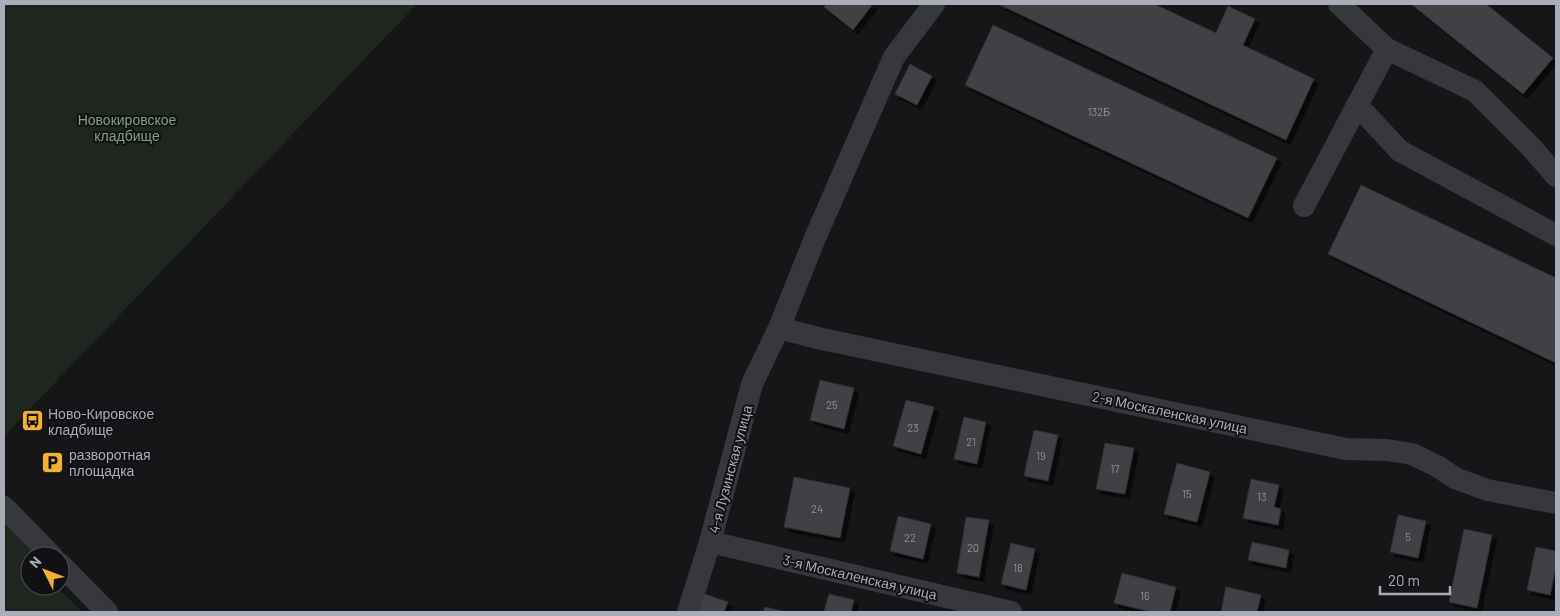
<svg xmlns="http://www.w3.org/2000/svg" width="1560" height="616" font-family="Barlow,sans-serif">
<defs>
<filter id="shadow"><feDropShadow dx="4.5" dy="4.5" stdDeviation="0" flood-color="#0009"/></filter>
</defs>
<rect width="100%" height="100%" fill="#161618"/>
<g fill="#1e261f">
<path d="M4,4h413l-413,432z"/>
<path d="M4,493l44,44 -18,19v30h26l26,26h-78z"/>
</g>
<g fill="#404145" stroke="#303034" filter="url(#shadow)">
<path d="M827,4h46l-20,26 -29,-23z"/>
<path d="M1001,4h153l62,29 12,-27 27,13 -12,26 71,34 -28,61 -286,-135z"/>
<path d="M1411,4h75l67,54 -30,36z"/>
<path d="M993,25l284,133 -29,60 -283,-133z"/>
<path d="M910,64l22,12 -15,29 -22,-11z"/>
<path d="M1361,185l195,93v85l-228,-109z"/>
<path d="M820,380l34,8 -10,41 -34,-9z"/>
<path d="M906,400l28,7 -13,47 -28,-8z"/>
<path d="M964,417l22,5 -9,42 -23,-5z"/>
<path d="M1034,430l24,5 -10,46 -24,-5z"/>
<path d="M1105,443l29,5 -9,46 -29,-5z"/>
<path d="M1177,463l33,9 -13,50 -33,-8z"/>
<path d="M794,477l56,11 -10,50 -56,-11z"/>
<path d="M1251,479l28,6 -5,22 7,2 -3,16 -35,-7z"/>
<path d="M1398,515l28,6 -8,37 -28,-6z"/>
<path d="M898,516l33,8 -8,35 -33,-8z"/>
<path d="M966,517l23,3 -10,57 -22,-4z"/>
<path d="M1464,529l28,6 -15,73 -28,-6z"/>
<path d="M1252,542l37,8 -3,18 -38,-8z"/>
<path d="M1011,543l24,6 -9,41 -25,-6z"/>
<path d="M1536,547l20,4v16l-6,28 -23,-5z"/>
<path d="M1122,573l54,14 -6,25h-18l-38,-9z"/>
<path d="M1226,587l35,8 -4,17h-36z"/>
<path d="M702,593l26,9 -4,10h-28z"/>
<path d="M829,594l25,6 -3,12h-27z"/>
<path d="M765,607l21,5h-23z"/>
</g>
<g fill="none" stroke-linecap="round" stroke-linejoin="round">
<g stroke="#37383d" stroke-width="22">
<path d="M1339,4l48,45 88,42 56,56 25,29"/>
<path d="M1357,105l43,46 156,84"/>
<path d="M1304,206l83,-157"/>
<path d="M779,328l43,11 524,110 41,1 25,4 25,12 18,12 32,12 69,13"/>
<path d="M4,507l48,49"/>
<path d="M710,542l301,70"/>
<path d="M60,564l47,48"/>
<path d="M688,612l22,-70 42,-158 27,-56 36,-90 79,-181 40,-53"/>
</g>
</g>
<defs>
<symbol id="bus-square" viewBox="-11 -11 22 22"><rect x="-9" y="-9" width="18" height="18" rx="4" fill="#f2b134" stroke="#111113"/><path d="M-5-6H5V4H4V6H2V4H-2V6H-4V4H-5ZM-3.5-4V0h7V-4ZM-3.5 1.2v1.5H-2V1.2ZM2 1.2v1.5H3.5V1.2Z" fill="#111"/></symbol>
<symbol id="parking-square" viewBox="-11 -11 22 22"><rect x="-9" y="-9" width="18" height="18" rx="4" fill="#f2b134" stroke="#111113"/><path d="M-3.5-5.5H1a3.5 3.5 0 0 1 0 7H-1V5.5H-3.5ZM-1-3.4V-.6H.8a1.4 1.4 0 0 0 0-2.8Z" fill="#111"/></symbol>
</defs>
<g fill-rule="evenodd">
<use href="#bus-square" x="20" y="408" width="25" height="25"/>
<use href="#parking-square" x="40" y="450" width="25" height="25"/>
</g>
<g text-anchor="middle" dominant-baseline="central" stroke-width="4" stroke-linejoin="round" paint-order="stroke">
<g font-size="11" fill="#8e929b">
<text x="1099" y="111">132Б</text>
<text x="832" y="404">25</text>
<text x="913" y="427">23</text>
<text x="971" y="441">21</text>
<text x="1041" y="455">19</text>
<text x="1115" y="468">17</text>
<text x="1187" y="493">15</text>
<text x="1262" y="496">13</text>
<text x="817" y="508">24</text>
<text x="1408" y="536">5</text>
<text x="910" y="537">22</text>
<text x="973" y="547">20</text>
<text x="1018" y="567">18</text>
<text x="1145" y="595">16</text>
</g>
<g font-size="14" fill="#7fa381" stroke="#111113">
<text x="127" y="119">Новокировское<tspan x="127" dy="16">кладбище</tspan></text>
</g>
<g font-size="14" fill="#a8adb8" stroke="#111113">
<text transform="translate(1170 412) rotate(12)">2-я Москаленская улица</text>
<text transform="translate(730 469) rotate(-75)">4-я Лузинская улица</text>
<text transform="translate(860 577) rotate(13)">3-я Москаленская улица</text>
</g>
<g font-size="14" fill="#a8adb8" stroke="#111113" text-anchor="start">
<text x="48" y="413">Ново-Кировское<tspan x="48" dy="16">кладбище</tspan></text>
<text x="69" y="454">разворотная<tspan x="69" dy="16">площадка</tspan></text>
</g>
</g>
<rect width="1560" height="616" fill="none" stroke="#a8adb8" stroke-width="10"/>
<g transform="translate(45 571) rotate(312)"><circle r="24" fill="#111113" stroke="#4d4f55"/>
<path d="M0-4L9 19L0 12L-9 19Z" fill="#f2b134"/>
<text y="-8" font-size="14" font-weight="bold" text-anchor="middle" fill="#a8adb8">N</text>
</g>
<path d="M1380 586v8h70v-8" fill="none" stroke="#a8adb8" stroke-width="2.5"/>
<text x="1388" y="586" font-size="15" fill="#a8adb8" stroke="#111113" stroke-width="4" paint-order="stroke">20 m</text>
</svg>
